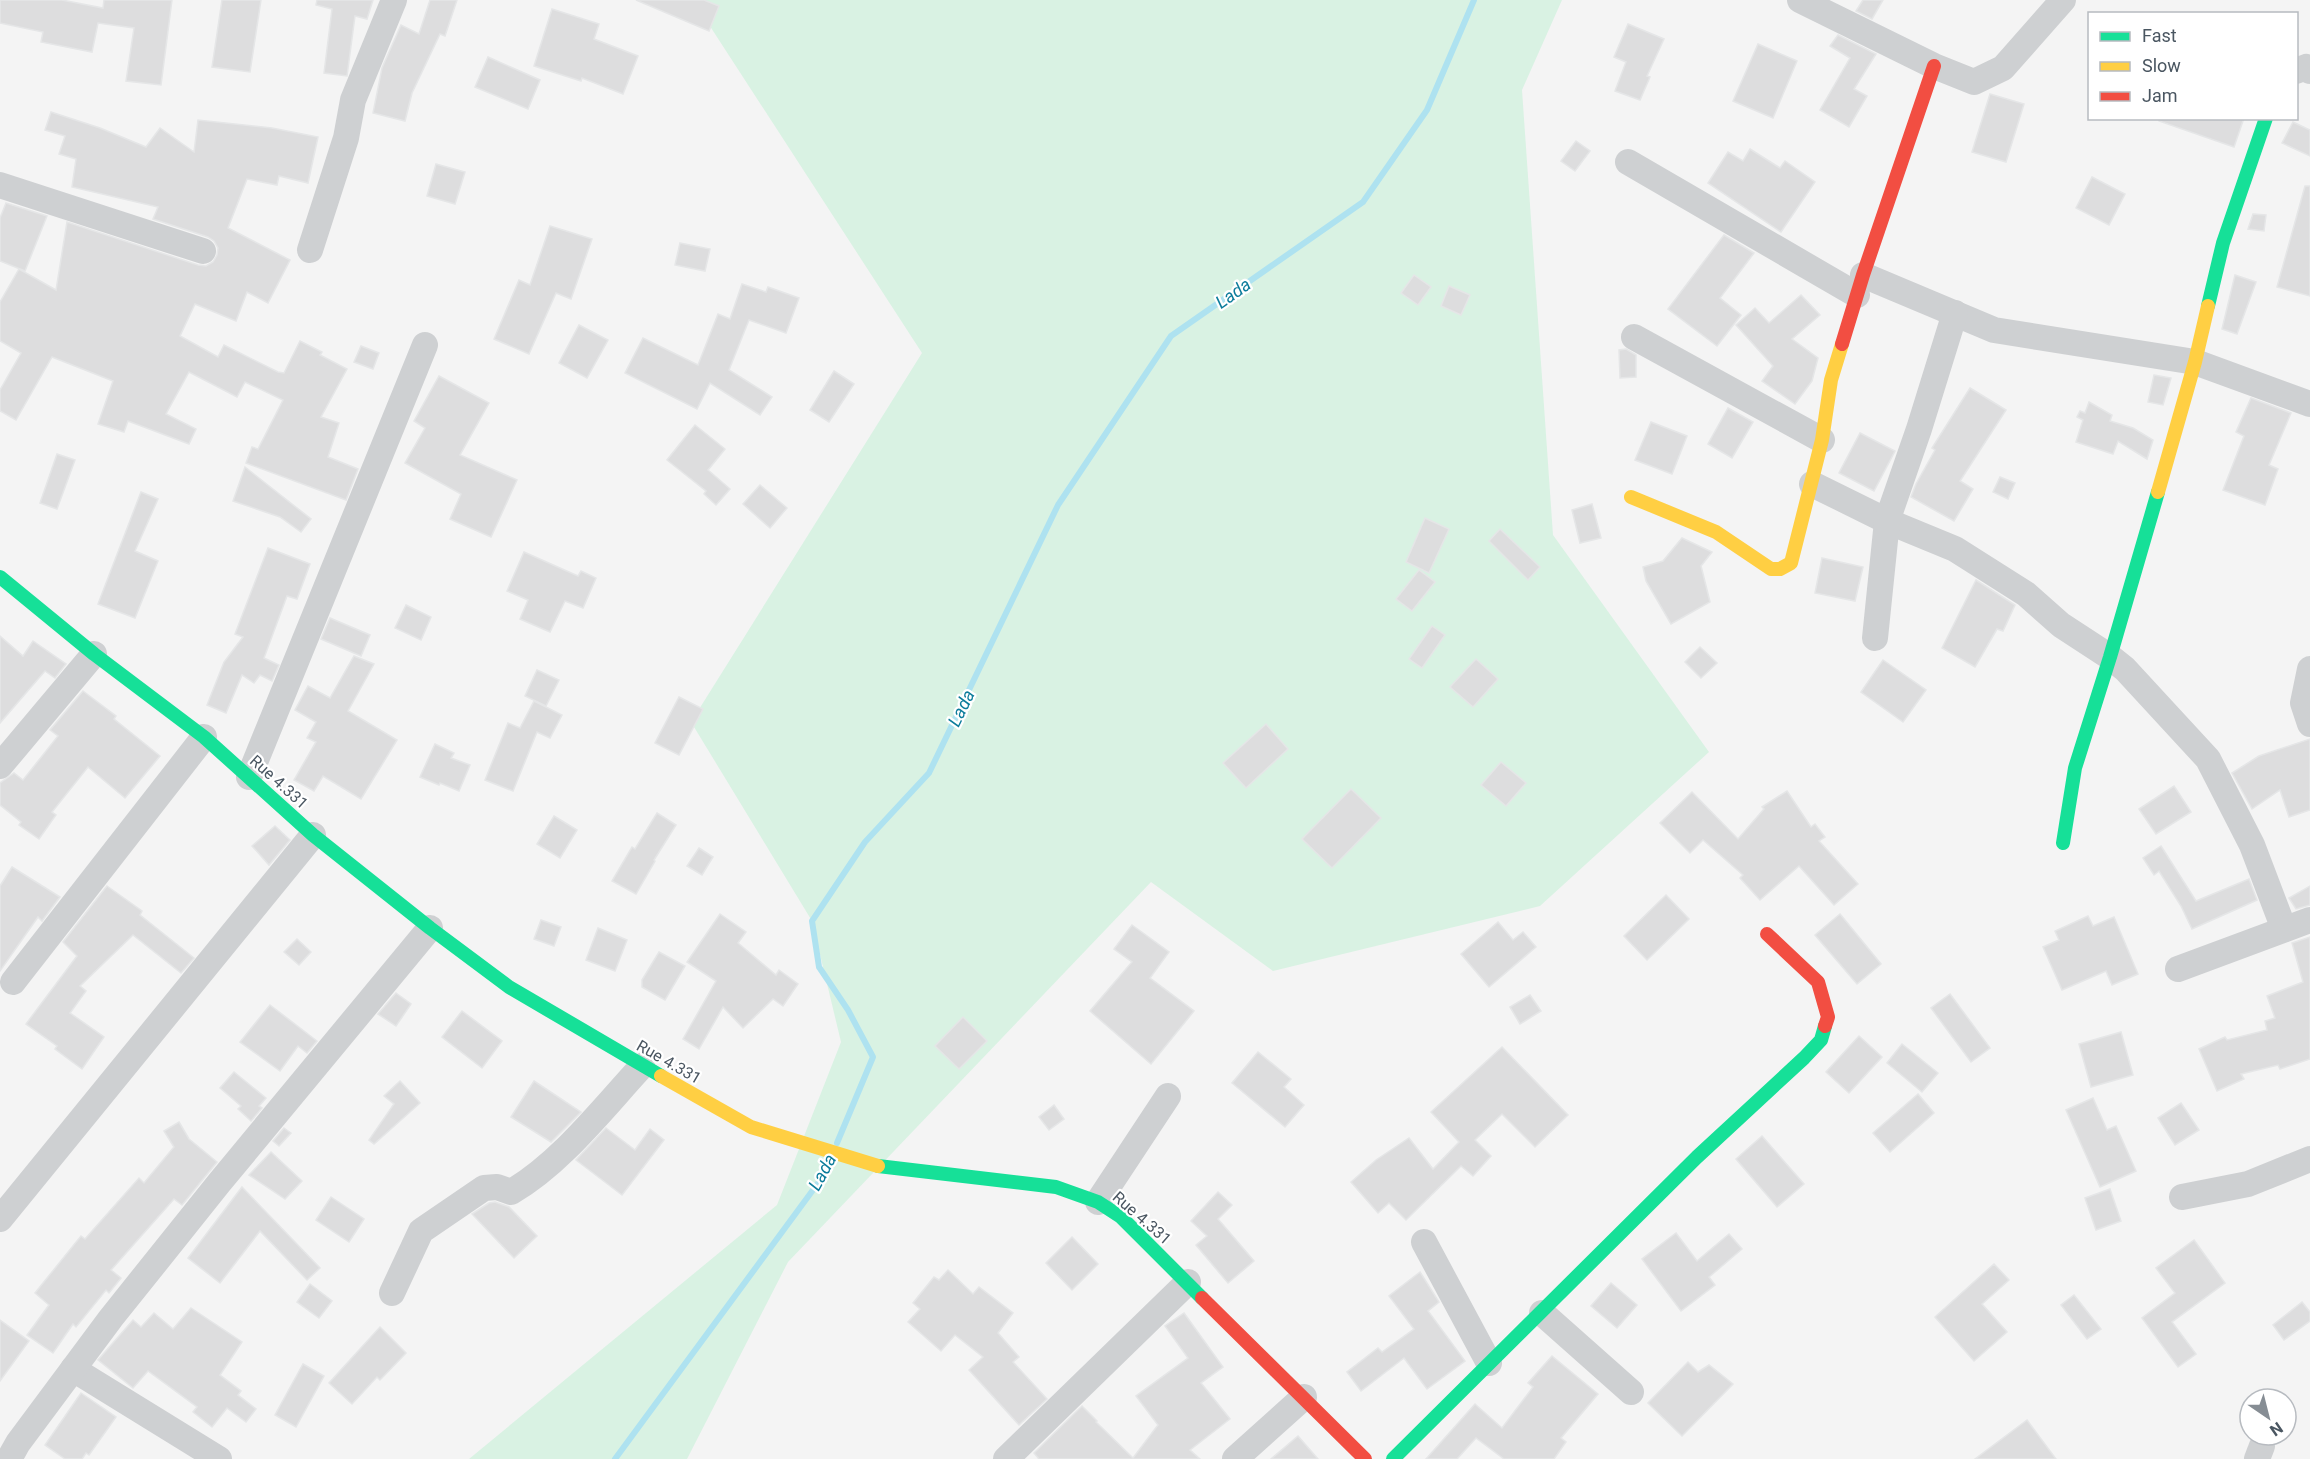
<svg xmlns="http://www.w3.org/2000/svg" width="2310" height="1459" font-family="Roboto,sans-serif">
<rect width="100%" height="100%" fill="#f4f4f4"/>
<path fill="#d9f2e3" d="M693,0h869l-40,90 31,445 156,217 -169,154 -267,65 -122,-89 -363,380 -101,197h-218l308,-254 64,-163 -29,-121 -121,-199 231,-369z"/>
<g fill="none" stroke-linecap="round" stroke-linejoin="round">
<g stroke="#aee2f0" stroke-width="6">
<path d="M837,1143l36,-86 -25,-47 -29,-43 -7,-46 53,-79 64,-69 129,-268 113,-169 192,-134 64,-92 47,-110"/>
<path d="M615,1459l209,-284 6,-14"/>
</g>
</g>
<g fill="#ddddde" stroke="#e5e6e7" stroke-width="1.5">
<path d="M0,0h62l41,8 1,-8h68l-11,85 -35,-4 8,-53 -36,-5 -6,29 -51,-10 2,-10 -43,-9z"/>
<path d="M222,0h39l-11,72 -38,-5z"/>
<path d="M317,0h56l-6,19 -12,-3 -8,60 -23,-3 8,-64 -16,-4z"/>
<path d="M430,0h27l-12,36 -5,-2 -28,59 -7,28 -32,-8 9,-45 19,-43 18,9z"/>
<path d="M636,0h68l15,6 -10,25z"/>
<path d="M1863,0h20l-11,19 -16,-8z"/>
<path d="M552,9l47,15 -5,15 44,17 -15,38 -41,-16 -1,3 -47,-15z"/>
<path d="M1628,24l36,15 -17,37 3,1 -10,23 -25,-9 11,-29 -12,-5z"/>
<path d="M1838,35l38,19 -22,35 13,7 -18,31 -29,-17 30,-52 -20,-12z"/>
<path d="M1758,44l39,17 -24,57 -40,-17z"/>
<path d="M488,57l52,23 -12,29 -53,-22z"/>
<path d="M1990,94l34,10 -18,58 -34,-10z"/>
<path d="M51,112l49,16 46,19 14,-19 34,24 4,-32 74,8 46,9 -10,46 -29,-7 -2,9 -30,-6 -19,49 62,32 -22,43 -21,-11 -11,29 -41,-17 -15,32 38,21 6,-12 54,27 6,1 16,-32 22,11 -2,3 27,14 -26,48 18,6 -11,34 30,12 -12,31 -100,-37 6,-16 6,2 25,-49 -38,-18 -8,15 -48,-25 -23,42 30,15 -7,15 -61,-23 -4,11 -26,-8 15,-43 -61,-24 -36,63 -16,-9v-21l21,-37 -21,-12v-39l19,-33 37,21 11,-68 131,43 8,1 7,-4 4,-7 1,-7 -4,-7 -6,-4 -55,-18 5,-12 -86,-20 4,-28 -17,-5 6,-18 -20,-6z"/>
<path d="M2159,118h85l-10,29 -75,-26z"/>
<path d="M2293,122l17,8v26l-28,-13z"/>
<path d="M1576,141l14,10 -15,20 -14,-10z"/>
<path d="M1750,149l30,19 5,-7 30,21 -34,50 -73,-49 20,-31 15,9z"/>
<path d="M436,164l29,8 -10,32 -28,-8z"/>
<path d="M2092,177l33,17 -16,31 -33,-17z"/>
<path d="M2305,186h5v110l-33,-9z"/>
<path d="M6,203l41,13 -22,55 -25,-10v-43z"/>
<path d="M2253,214l13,1 -2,16 -16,-2z"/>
<path d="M550,226l42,13 -21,60 -15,-6 -27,61 -35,-15 25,-59 11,5z"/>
<path d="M1724,235l30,18 -34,45 21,17 -24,31 -49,-37z"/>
<path d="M680,243l30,6 -5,22 -30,-6z"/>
<path d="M1414,275l17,12 -13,18 -17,-12z"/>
<path d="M2235,275l21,7 -19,52 -15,-5z"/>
<path d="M742,284l24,8 2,-5 31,11 -13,35 -37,-13 -20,50 43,27 -12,18 -50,-32 -13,26 -72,-36 18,-35 55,27 20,-51 12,5z"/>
<path d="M1449,286l21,9 -9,20 -20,-9z"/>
<path d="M1801,295l19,20 -28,24 26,19 -6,23 -17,23 -33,-23 11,-15 -37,-41 19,-17 14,15z"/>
<path d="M579,325l29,15 -21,38 -28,-15z"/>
<path d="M361,346l18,7 -6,16 -19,-7z"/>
<path d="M1626,349l10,6v22l-16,1 -1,-28z"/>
<path d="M834,371l20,13 -25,38 -19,-12z"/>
<path d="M2154,375l17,3 -8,27 -15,-3z"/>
<path d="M439,376l50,27 -29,52 57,25 -26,57 -41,-18 11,-25 -56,-31 20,-35 -11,-7z"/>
<path d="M1970,388l36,22 -46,71 13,8 -19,32 -43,-24 5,-13 19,-34 -3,-2z"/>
<path d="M2251,398l40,15 -22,52 9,4 -13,36 -42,-15 21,-54 -8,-4z"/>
<path d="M2089,402l23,13 -2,6 23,7 20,12 -6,19 -29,-18 -5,13 -37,-12 7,-22 -6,-3 3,-6 5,2z"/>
<path d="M1728,408l25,14 -21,36 -24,-14z"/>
<path d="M1651,422l36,14 -15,38 -37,-14z"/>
<path d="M695,425l30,24 -17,21 22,19 -14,16 -12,-11 2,-3 -39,-31z"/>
<path d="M1860,433l35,18 -21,40 -35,-18z"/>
<path d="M57,454l18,6 -18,49 -17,-6z"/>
<path d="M245,467l66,52 -10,13 -21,-15 -47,-16z"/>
<path d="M2000,477l15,6 -7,16 -15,-7z"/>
<path d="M760,485l27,23 -17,20 -27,-24z"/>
<path d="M141,492l17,7 -23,52 23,10 -23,57 -37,-14z"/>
<path d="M1592,504l9,34 -21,5 -8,-33z"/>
<path d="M1425,518l24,11 -20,44 -23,-11z"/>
<path d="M1500,529l40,38 -12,13 -39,-39z"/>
<path d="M1682,538l30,14 -11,14 9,36 -39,22 -25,-43 -3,-14 20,-6z"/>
<path d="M268,548l42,16 -13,35 -10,-3 -23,62 15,7 -7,16 -12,-6 -6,8 -12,-8 -16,38 -19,-8 17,-43 19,-25 -8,-3z"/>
<path d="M524,552l54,24 3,-5 15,7 -13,30 -18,-7 -15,31 -30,-13 8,-19 -21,-9z"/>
<path d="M1822,558l41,9 -8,34 -40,-8z"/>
<path d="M1419,570l16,12 -23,29 -16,-12z"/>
<path d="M1976,580l39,25 -12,26 -6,-2 -22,38 -33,-19z"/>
<path d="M406,605l25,12 -10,23 -26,-12z"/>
<path d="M330,618l40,17 -9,21 -40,-17z"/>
<path d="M1432,626l13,9 -23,33 -13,-9z"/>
<path d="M0,636l23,20 10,-15 33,23 -11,14 -10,-7 -45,52z"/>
<path d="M1700,647l17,16 -16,15 -16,-16z"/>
<path d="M354,656l20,8 -26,47 49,29 -36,59 -38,-23 -9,15 -20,-11 22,-38 -9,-4 9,-16 -21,-12 13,-24 22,12z"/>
<path d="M1476,659l22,20 -25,28 -23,-20z"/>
<path d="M1883,660l43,30 -23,32 -42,-30z"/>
<path d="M537,670l22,10 -13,26 -21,-10z"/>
<path d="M83,691l33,25 -2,3 46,37 -35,42 -37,-31 -36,45 4,3 -17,24 -20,-14 2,-3 -21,-17v-22l14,-10 9,7 35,-44 -8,-6z"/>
<path d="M679,697l24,12 -24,46 -24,-12z"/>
<path d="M534,701l28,14 -12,23 -13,-6 -24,59 -28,-11 23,-57 12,5z"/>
<path d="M1266,724l22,25 -42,39 -23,-25z"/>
<path d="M2310,739v71l-21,7 -9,-27 -28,19 -20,-36 27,-17z"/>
<path d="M435,744l19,9 -3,5 19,7 -11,26 -19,-8 -1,2 -19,-8z"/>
<path d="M1501,762l25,21 -20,23 -25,-21z"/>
<path d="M2174,786l17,26 -35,22 -17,-25z"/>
<path d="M1351,789l30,29 -49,50 -30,-29z"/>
<path d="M1787,791l24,36 4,-3 10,13 -6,4 39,43 -24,21 -35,-39 -39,34 -20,-22 3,-3 -40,-35 -13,13 -30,-30 32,-31 46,47 26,-30 -2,-2z"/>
<path d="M657,813l19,12 -22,35 1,1 -19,33 -24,-13 20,-34 3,2z"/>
<path d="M554,816l23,14 -17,28 -23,-14z"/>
<path d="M275,826l15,14 -21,25 -17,-19z"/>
<path d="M2161,846l35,55 53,-22 8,21 -65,29 -11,-23 -22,-35 -5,4 -11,-17z"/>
<path d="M699,848l14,9 -11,18 -15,-9z"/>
<path d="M12,867l48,30 -18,24 -4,-4 -38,54v-85z"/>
<path d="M107,886l35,25 -2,4 54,43 -13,15 -48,-38 -53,51 6,5 -16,22 34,24 -22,32 -27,-20 2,-3 -31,-22 51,-68 -14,-14z"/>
<path d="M2310,886v19l-14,4 -7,-11z"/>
<path d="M1666,895l23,24 -42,41 -23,-24z"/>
<path d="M720,914l26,18 -8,11 38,32 3,-5 19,14 -15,22 -10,-7 -30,29 -20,-21 -24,42 -16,-10 33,-58 -29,-19z"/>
<path d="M1840,914l41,50 -24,20 -42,-49z"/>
<path d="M2088,916l5,10 21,-9 24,57 -26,11 -6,-14 -44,19 -19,-43 16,-7 -4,-9z"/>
<path d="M541,920l20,7 -7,19 -20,-7z"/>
<path d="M1498,922l15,18 10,-8 13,15 -47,40 -28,-33z"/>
<path d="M1132,925l37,27 -19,26 44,33 -43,53 -61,-53 42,-49 -18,-13z"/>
<path d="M598,928l29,12 -12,31 -29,-11z"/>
<path d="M2310,937v122l-30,10 -2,-4 -37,9 3,5 -27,12 -18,-42 26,-12 2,3 40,-10 -2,-9 10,-3 -8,-22 36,-14 -11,-39z"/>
<path d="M297,939l14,13 -12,13 -15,-13z"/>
<path d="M659,952l26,14 -20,34 -23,-13v-7z"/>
<path d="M396,993l15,11 -15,22 -18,-12z"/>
<path d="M1950,994l40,54 -19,14 -40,-54z"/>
<path d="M1530,995l11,16 -21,13 -10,-17z"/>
<path d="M270,1005l47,36 -10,12 -9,-7 -18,25 -40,-29z"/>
<path d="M462,1011l40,30 -20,27 -40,-31z"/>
<path d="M963,1017l24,24 -28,28 -24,-23z"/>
<path d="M2121,1032l12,43 -42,12 -12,-43z"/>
<path d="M1859,1036l23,21 -33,36 -23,-21z"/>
<path d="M1902,1044l36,29 -16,19 -35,-29z"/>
<path d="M1502,1047l66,68 -33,32 -33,-33 -27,26 16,16 -18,20 -12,-10 -55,54 -17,-17 -11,10 -27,-31 25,-22 33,-22 24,31 26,-27 -28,-30z"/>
<path d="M1258,1052l33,27 -7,8 20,18 -19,22 -53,-44z"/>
<path d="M234,1072l32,26 -7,8 3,2 -11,13 -13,-12 3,-3 -21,-18z"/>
<path d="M400,1081l20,22 -46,41 -5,-4 25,-36 -10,-8z"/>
<path d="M534,1081l47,31 -30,30 -40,-25z"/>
<path d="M1918,1094l16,19 -44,39 -17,-19z"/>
<path d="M2093,1098l14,32 9,-4 20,45 -36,16 -34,-77z"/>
<path d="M2181,1103l18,27 -24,15 -17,-27z"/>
<path d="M1054,1105l10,14 -15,11 -10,-13z"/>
<path d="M179,1122l10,17 28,23 -35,43 -8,-6 -63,71 10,8 -12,15 -3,-3 -30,37 -3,-3 -20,29 -26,-18 22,-30 -14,-12 46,-57 4,3 54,-61 5,5 30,-36 -10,-16z"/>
<path d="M284,1128l7,5 -12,13 -6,-5z"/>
<path d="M606,1128l29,22 15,-21 14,11 -42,55 -46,-35z"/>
<path d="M1762,1136l42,48 -27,23 -41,-48z"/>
<path d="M271,1152l31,29 -17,18 -36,-24z"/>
<path d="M242,1187l78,81 -13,12 -47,-49 -40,52 -32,-25z"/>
<path d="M2110,1189l11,32 -25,9 -11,-32z"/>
<path d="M1218,1192l14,13 -14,14 36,42 -26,22 -32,-38 11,-9 -16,-15z"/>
<path d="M331,1197l33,22 -15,23 -33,-22z"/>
<path d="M495,1202l14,5 28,29 -23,22 -42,-44 17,-11z"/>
<path d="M1676,1233l21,28 32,-27 13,15 -33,28 6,8 -34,26 -39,-52z"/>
<path d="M1072,1237l26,27 -26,26 -26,-27z"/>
<path d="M2194,1240l31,43 -53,39 24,32 -18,13 -36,-49 33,-25 -19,-25z"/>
<path d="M1994,1264l15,16 -27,24 25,28 -33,29 -39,-44z"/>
<path d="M948,1270l25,24 6,-7 34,26 -15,20 21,24 -6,5 34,37 -28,26 -50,-55 14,-13 -28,-22 -14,16 -33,-29 12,-13 -7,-6 21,-26 5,3z"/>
<path d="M1420,1272l19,30 -11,9 37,50 -38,28 -23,-31 -43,33 -14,-19 31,-24 4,4 32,-23 -25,-33z"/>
<path d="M1611,1283l26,22 -20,23 -26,-22z"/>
<path d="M310,1284l22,17 -13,17 -22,-16z"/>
<path d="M2074,1295l27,34 -14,10 -26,-34z"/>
<path d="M2302,1302l8,10v9l-26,19 -11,-15z"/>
<path d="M191,1308l51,34 -22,33 21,16 -3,4 18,14 -10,13 -19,-14 -15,19 -19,-15 4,-5 -49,-36 -15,17 -35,-28 35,-40 8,7 13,-14 19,16z"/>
<path d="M1184,1313l39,54 -22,16 29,36 -40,31 10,9h-161l-5,-6 48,-47 15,15 -1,1 37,36 25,-33 -22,-29 52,-38 -23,-32z"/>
<path d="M0,1320l29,21 -29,40z"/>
<path d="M380,1327l26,26 -26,27 -3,-3 -25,27 -23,-21z"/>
<path d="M1552,1356l46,38 -37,44 5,4 -12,17h-50l-28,-21 -19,21h-31l49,-55 27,24 31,-41 -5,-4z"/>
<path d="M1688,1362l10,10 11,-7 24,19 -51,52 -34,-33z"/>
<path d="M303,1364l21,12 -28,51 -21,-12z"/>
<path d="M81,1393l35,24 -27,38 -3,-2 -4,6h-17l-20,-14z"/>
<path d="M2027,1420l29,39h-81z"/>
<path d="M1298,1436l20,23h-47z"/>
</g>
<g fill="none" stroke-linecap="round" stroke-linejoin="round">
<g stroke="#ced0d2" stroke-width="26">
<path d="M1800,0l134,66 40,16 29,-14 60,-68"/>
<path d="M2296,71l10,-4 4,4"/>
<path d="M1628,162l229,133"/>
<path d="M0,185l203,66"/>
<path d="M310,250l36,-112 7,-38 41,-100"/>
<path d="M1863,275l131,55 201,32 115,42"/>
<path d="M1634,337l188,103"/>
<path d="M1812,484l75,37 68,28 71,45 35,31 49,32 15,12 83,90 44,86 32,84"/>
<path d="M1875,638l12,-117 32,-92 36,-116"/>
<path d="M2310,669l-7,34 7,21"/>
<path d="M0,766l94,-112"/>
<path d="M249,777l176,-432"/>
<path d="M2178,969l132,-49"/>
<path d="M13,982l191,-245"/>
<path d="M2182,1197l66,-13 62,-25"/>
<path d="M1098,1202l70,-106"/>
<path d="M0,1219l313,-384"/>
<path d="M1424,1242l65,121"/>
<path d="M392,1293l29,-62 63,-43 13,-1 14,5c50,-29 92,-84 131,-126"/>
<path d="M1542,1313l89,79"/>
<path d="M73,1369l146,90"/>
<path d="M9,1459l9,-16 93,-125 108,-135 211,-255"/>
<path d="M1006,1459l182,-177"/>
<path d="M1235,1459l69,-62"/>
<path d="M2257,1459l5,-13"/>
</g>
<g stroke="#16e098" stroke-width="14">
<path d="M2208,306l15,-63 43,-125"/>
<path d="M0,577l94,77 110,83 109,98 117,93 79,59 152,89"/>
<path d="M2063,843l12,-75 35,-111 48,-165"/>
<path d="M878,1166l178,21 42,15 23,15 81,81"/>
<path d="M1393,1459l304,-302 107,-99 17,-18 4,-14"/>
</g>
<g stroke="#ffcf43" stroke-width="14">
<path d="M2158,492l37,-130 13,-56"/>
<path d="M1631,497l85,35 55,37h9l11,-6 31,-123 9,-60 11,-36"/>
<path d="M661,1076l90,51 127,39"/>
</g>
<g stroke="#f24e42" stroke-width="14">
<path d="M1842,344l21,-69 71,-209"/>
<path d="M1767,934l51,48 10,35 -3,9"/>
<path d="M1202,1298l163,161"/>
</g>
</g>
<g text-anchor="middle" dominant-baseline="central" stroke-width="4.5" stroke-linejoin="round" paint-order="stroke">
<g font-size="16" fill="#4a5661" stroke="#fff">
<text transform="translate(279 782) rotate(42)">Rue 4.331</text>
<text transform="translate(669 1062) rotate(30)">Rue 4.331</text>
<text transform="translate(1142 1218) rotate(41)">Rue 4.331</text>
</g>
<g font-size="18" font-style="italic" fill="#0c7c9b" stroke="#fff">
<text transform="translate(1233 293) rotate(-35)">Lada</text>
<text transform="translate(961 708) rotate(-64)">Lada</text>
<text transform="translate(822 1172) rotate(-61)">Lada</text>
</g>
</g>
<rect x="2088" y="12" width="210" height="108" fill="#ffffff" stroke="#b7bbc0" stroke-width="1.5"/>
<rect x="2100" y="32" width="30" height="9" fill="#16e098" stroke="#b7bbc0" stroke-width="1.5"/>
<text x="2142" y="42" font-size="18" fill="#4a5661">Fast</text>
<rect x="2100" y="62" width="30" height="9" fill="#ffcf43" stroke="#b7bbc0" stroke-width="1.5"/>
<text x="2142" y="72" font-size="18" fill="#4a5661">Slow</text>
<rect x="2100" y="92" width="30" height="9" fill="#f24e42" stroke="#b7bbc0" stroke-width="1.5"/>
<text x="2142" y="102" font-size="18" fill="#4a5661">Jam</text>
<g transform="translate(2268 1417) rotate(145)"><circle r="28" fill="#ffffff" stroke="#b7bbc0" stroke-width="1.5"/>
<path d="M0-4.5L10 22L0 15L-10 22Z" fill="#868d94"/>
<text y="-9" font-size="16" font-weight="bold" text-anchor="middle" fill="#4a5661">N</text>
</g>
</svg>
